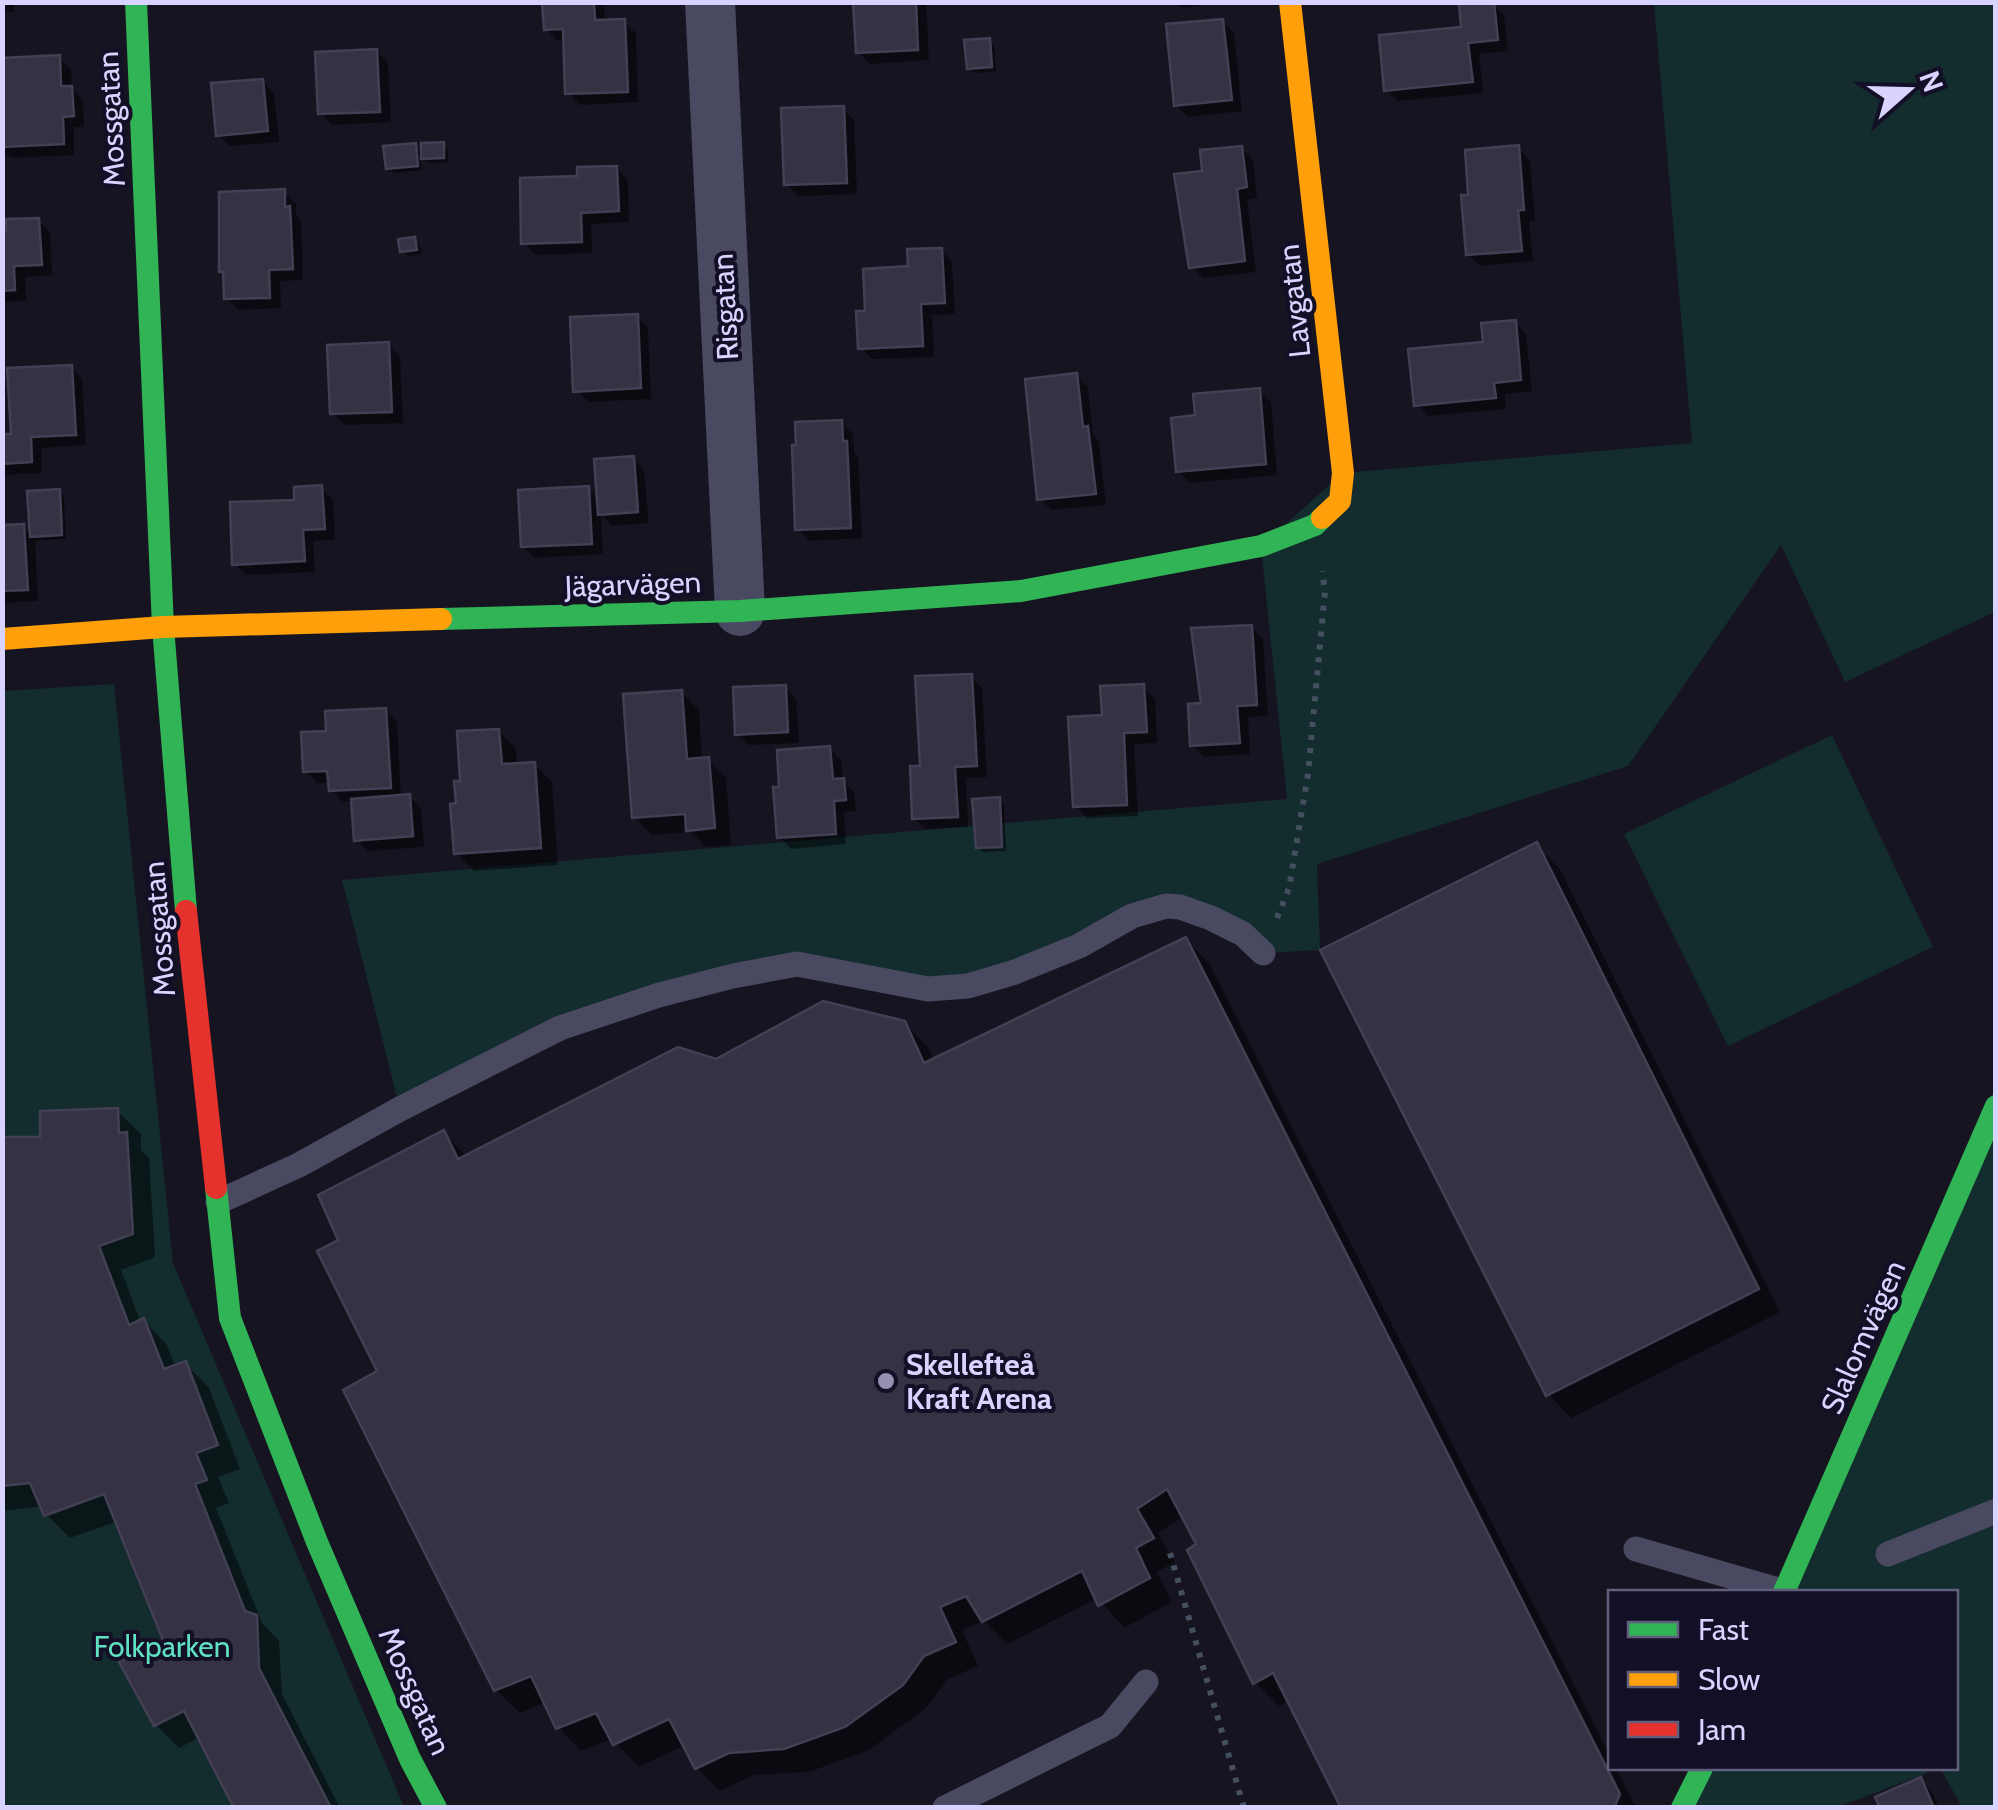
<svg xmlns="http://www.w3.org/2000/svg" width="1998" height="1810" font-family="Cabin,sans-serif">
<rect width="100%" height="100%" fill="#161421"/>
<g fill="#132c2d">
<path d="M1654,3h341v609l-150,70 -64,-137 -153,221 -311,98 3,86 -57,3 -83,-46 -212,79 -145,-18 -164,27 -259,114 -58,-229 945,-81 -26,-253 82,-73 349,-30z"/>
<path d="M114,684l59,579 231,544 -401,1v-1117z"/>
<path d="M1832,735l101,212 -205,99 -104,-212z"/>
<path d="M1995,1106v701h-33l-22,-39 -102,39 -156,1 20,-40h254v-176h-172z"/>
</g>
<g fill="#0007">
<rect x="2" y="2" width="12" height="10"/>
<path d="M545,2h59l1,20h19l12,11 2,69 -58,3 -12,-12 -2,-53 -8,1 -12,-12z"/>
<path d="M856,2h70l3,58 -59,4 -12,-12z"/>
<path d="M1222,2l-40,6 -5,-6z"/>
<path d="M1493,4l11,11 4,36 -29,3 4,39 -85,8 -11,-11z"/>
<path d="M1222,21l12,12 8,78 -54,6 -12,-12z"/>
<path d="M989,40l5,6 2,26 -22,1 -5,-5z"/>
<path d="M376,51l12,12 3,59 -59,3 -11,-12z"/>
<path d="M59,58l12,11 1,20 11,11 1,27h-10v28l-63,3 -9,-8v-90z"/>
<path d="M262,81l12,12 5,49 -49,4 -12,-12z"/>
<path d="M843,109l11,11 3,74 -59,2 -12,-12z"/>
<path d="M443,145l5,5v12l-19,1 -9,-9 2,16 -28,3 -6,-6 27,-21 9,9z"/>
<path d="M1241,148l12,12 4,38 -10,2 9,72 -53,6 -12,-12 14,-93z"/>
<path d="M1518,148l12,12 5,61h-6l4,40 -53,5 -12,-12 2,-57z"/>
<path d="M616,168l12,12 1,42 -38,2 1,29 -56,2 -12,-12 56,-65z"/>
<path d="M284,192l12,12v11l5,6 2,59 -23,1 1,27 -43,2 -11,-12 -1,-22 -5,-5z"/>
<path d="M38,221l12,11 2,43 -27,2 1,24 -24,1v-70z"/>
<path d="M415,239l5,6 1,9 -13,2 -6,-5z"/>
<path d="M941,250l11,12 3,52 -23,1 2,42 -62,2 -11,-12 6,-33 44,-45z"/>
<path d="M637,317l11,11 3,71 -63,3 -12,-12z"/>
<path d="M1515,322l11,12 6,57 -27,3 1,15 -78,7 -11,-12z"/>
<path d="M388,345l12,11 3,67 -58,2 -12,-12z"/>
<path d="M71,367l11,12 4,66 -45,3 1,25 -40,2v-38l11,-1z"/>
<path d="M1076,376l12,11 5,48 6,6 7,64 -55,5 -11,-12z"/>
<path d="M1259,391l12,11 6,73 -87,8 -12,-12z"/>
<path d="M841,423l12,11 1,18 4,4 4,82 -52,3 -12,-12z"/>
<path d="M633,459l11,12 5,52 -37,3 -11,-12 2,40 -68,4 -12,-12 65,-57 12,11z"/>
<path d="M321,488l12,12 2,40 -22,1 2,31 -69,3 -11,-11 61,-62z"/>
<path d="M59,491l5,6 2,42 -31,2 3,60 -34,2 -2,-75 21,-2 9,9z"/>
<path d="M1251,627l12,12 5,77 -20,1 2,37 -46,3 -12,-12 11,-39z"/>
<path d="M971,676l11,12 5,89 -21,1 2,49 -42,2 -12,-11 8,-50z"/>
<path d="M785,687l11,12 3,44 -50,2 -12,-11z"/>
<path d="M1143,687l12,12 2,44 -23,1 4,72 -51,2 -11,-12 28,-89z"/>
<path d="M681,692l18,18 3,50h6l18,18 5,67 -25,2 -15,-15 -39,3 -18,-18z"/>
<path d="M385,710l12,12 4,76 9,-1 11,12 3,38 -56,4 -12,-12 -3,-38 -10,1 -12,-12v-8l-14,1 -11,-12 23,-38z"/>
<path d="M498,731l18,18 1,17 17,-2 18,18 6,83 -84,6 -18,-18 7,-70z"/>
<path d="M829,748l12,12 2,21 11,11 2,19 -12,1 2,32 -55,5 -11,-12z"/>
<path d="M999,799l5,6 2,46 -23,1 -5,-5z"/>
<path d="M1536,846l24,23 220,443 -209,106 -23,-24z"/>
<path d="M1186,940l23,23 401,793v12h6l20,40h-292l-54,-108 -11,6 -24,-24 -55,-137 -16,-29 -26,17 17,29 -18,10 15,30 -48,26 -26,-30 -91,46 -23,-23 -22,9 16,36 -30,13 -22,29 -57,42 -60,22 -56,3 -33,16 -23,-23 -12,-23 -46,22 -27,-28 -31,12 -23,-24 -12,-25 -26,11 -24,-23 -115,-318 -39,-131 102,-108 23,24 250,-95 187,-39 24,24 6,14z"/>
<path d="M117,1111l24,23v16l8,8 6,99 -34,13 20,53 3,-2 23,24 9,23 10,-4 23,24 31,81 -22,8 11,26 -13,5 46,115 17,18 3,53 58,114h-103l-37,-71 -21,11 -23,-23 10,-84 -48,-120 -48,17 -24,-24 -3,-8 -41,5v-372h41z"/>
<path d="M1921,1780l11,12 7,16h-56z"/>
</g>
<g fill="#343243" stroke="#433f54" stroke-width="2.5">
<path d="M542,2h52l1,18 30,-1 3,73 -63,2 -2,-65 -19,1z"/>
<path d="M853,2h63l2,48 -62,3z"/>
<path d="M1494,2l4,38 -30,3 5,39 -89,9 -5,-56 82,-8 -2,-23z"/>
<path d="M1223,19l9,81 -58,6 -8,-82z"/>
<path d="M990,38l2,29 -25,2 -3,-29z"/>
<path d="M377,49l3,63 -62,2 -3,-62z"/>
<path d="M60,55l1,31h11l2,30 -11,1 1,27 -62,3v-89z"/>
<path d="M263,79l5,52 -52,5 -5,-53z"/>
<path d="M844,106l3,77 -63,2 -3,-77z"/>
<path d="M444,142v16l-23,1v-16z"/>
<path d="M416,143l2,23 -32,3 -3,-23z"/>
<path d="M1519,145l5,65h-6l4,41 -56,4 -5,-60h7l-3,-45z"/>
<path d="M1242,146l5,41 -10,2 8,72 -56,7 -15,-94 28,-3 -2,-21z"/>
<path d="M617,166l2,45 -38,2 1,29 -61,2 -1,-66 57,-2v-9z"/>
<path d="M285,189v18l5,-1 3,63 -24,1 1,28 -46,1 -1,-27h-4v-80z"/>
<path d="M39,218l3,47 -28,1 1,24 -13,1v-61h4v-11z"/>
<path d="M415,237l2,13 -17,2 -2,-13z"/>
<path d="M942,248l3,55 -24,1 2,42 -65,3 -2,-38h9l-2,-42 45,-3 -1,-17z"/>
<path d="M638,314l3,74 -68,4 -3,-75z"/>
<path d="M1516,320l5,60 -27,3 2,15 -82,8 -6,-57 75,-7 -2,-19z"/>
<path d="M389,342l3,70 -62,2 -3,-69z"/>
<path d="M72,365l4,70 -45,2 1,25 -30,2v-30h9l-4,-66z"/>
<path d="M1077,373l6,54 5,-1 8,68 -59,6 -12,-121z"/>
<path d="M1260,388l6,76 -90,8 -5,-54 24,-3 -2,-21z"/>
<path d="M842,420l1,21h4l4,87 -56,2 -3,-85h4l-1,-23z"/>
<path d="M634,456l4,56 -40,3 -4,-56z"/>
<path d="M322,485l3,44 -22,1 2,31 -73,4 -2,-63 64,-2v-13z"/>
<path d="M589,486l3,58 -71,3 -3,-57z"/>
<path d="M60,489l2,46 -32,2 -3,-46z"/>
<path d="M24,524l4,66 -26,1v-66z"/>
<path d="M1252,625l5,80 -20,1 3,37 -50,3 -2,-42 13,-1 -10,-75z"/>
<path d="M972,674l5,92 -22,1 3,50 -46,2 -2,-53h10l-5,-90z"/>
<path d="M1144,684l3,48 -23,1 3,72 -54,2 -5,-90 34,-2 -2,-29z"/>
<path d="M786,685l2,47 -53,3 -2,-48z"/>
<path d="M682,690l5,69 22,-2 6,71 -29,3 -1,-17 -53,4 -9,-124z"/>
<path d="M386,708l5,80 -62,3 -2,-20 -24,1 -2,-40 25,-1 -1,-20z"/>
<path d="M499,729l3,35 33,-2 6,86 -87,6 -4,-50 6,-1 -2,-22h6l-3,-50z"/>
<path d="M830,746l3,33 11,-1 2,22 -12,1 2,33 -59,4 -4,-51h6l-2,-37z"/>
<path d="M410,794l3,42 -59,5 -3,-42z"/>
<path d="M1000,797l2,50 -26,1 -4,-49z"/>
<path d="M1537,842l222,447 -213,107 -226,-446z"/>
<path d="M1186,937l434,857 -6,14h-273l-68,-135 -20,11 -66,-134 9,-6 -29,-55 -30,20 17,29 -18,10 14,30 -52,28 -16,-35 -100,51 -16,-26 -26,11 16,35 -32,14 -21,29 -58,42 -61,22 -55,4 -34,16 -26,-50 -56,26 -17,-32 -40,16 -25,-53 -37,15 -151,-301 34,-19 -60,-120 21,-11 -20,-45 126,-65 14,29 220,-112 38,12 107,-58 82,20 19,42z"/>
<path d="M118,1108l1,25 8,-1 6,102 -34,12 30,79 15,-7 20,51 22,-8 32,84 -22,8 11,27 -12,4 50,127 12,4 2,53 72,140h-97l-50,-97 -30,15 -35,-64 44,-22 -59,-146 -60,22 -14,-33 -28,3v-349h38v-26z"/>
<path d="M1921,1777l13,31h-54l-5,-11z"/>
</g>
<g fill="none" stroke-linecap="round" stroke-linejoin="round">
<g stroke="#44505f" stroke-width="6" stroke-dasharray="5 8" stroke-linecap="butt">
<path d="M1277,918l12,-30 19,-114 17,-183 -3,-20"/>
<path d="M1170,1553l74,255"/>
</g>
<g stroke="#4a4962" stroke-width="25">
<path d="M218,1202l81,-37 101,-56 160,-81 99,-33 74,-19 64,-12 131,25 40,-3 47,-14 64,-26 53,-30 34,-10 14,1 31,11 32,16 20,19"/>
<path d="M1636,1549l149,43"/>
<path d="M1888,1554l108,-43"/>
<path d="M945,1808l165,-82 36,-44"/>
</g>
<path stroke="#4a4962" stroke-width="50" d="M710,2l30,609"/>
<g stroke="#30b455" stroke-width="22">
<path d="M136,2l27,625 23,284"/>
<path d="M441,619l299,-8 281,-20 240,-45 54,-21 7,-7"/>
<path d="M216,1188l14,130 87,224 93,217 26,49"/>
<path d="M1784,1592l212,-486"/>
<path d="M1682,1808l20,-40"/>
</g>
<g stroke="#ff9f0a" stroke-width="22">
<path d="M1290,2l53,471 -3,28 -18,17"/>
<path d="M2,639l161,-12 278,-8"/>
</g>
<path stroke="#e5322d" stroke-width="22" d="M186,911l30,277"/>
</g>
<circle fill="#9591b1" stroke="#130f26" stroke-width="4" cx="886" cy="1381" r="10"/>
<g text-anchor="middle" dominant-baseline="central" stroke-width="8" stroke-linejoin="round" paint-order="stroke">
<g font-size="30" fill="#d9d4ff" stroke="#130f26">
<text transform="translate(111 119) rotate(-93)">Mossgatan</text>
<text transform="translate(1294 301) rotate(-96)">Lavgatan</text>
<text transform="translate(725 307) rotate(-93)">Risgatan</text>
<text transform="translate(633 584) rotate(-2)">Jägarvägen</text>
<text transform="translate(159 929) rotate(-95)">Mossgatan</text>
<text transform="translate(1863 1337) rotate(-66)">Slalomvägen</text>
<text transform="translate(415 1691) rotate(66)">Mossgatan</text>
</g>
<g font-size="30" font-weight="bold" fill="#d9d4ff" stroke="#130f26" text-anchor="start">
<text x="906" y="1364">Skellefteå<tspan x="906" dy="34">Kraft Arena</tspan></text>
</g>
<g font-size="30" fill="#5fe0c0" stroke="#130f26">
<text x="162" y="1646">Folkparken</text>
</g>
</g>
<rect width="1998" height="1810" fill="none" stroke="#d9d4ff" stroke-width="10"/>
<rect x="1608" y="1590" width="350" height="180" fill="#130f26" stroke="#625e7d" stroke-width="2.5"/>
<rect x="1628" y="1622" width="50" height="15" fill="#30b455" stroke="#625e7d" stroke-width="2.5"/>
<text x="1698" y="1640" font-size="30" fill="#d9d4ff">Fast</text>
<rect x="1628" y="1672" width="50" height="15" fill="#ff9f0a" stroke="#625e7d" stroke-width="2.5"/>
<text x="1698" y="1690" font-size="30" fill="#d9d4ff">Slow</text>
<rect x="1628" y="1722" width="50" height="15" fill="#e5322d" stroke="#625e7d" stroke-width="2.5"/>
<text x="1698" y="1740" font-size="30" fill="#d9d4ff">Jam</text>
<g transform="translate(1908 90) rotate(70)" stroke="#130f26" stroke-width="8" paint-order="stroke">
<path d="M0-8L18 38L0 25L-18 38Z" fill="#d9d4ff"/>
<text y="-15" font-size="28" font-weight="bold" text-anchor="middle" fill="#d9d4ff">N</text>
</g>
</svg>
